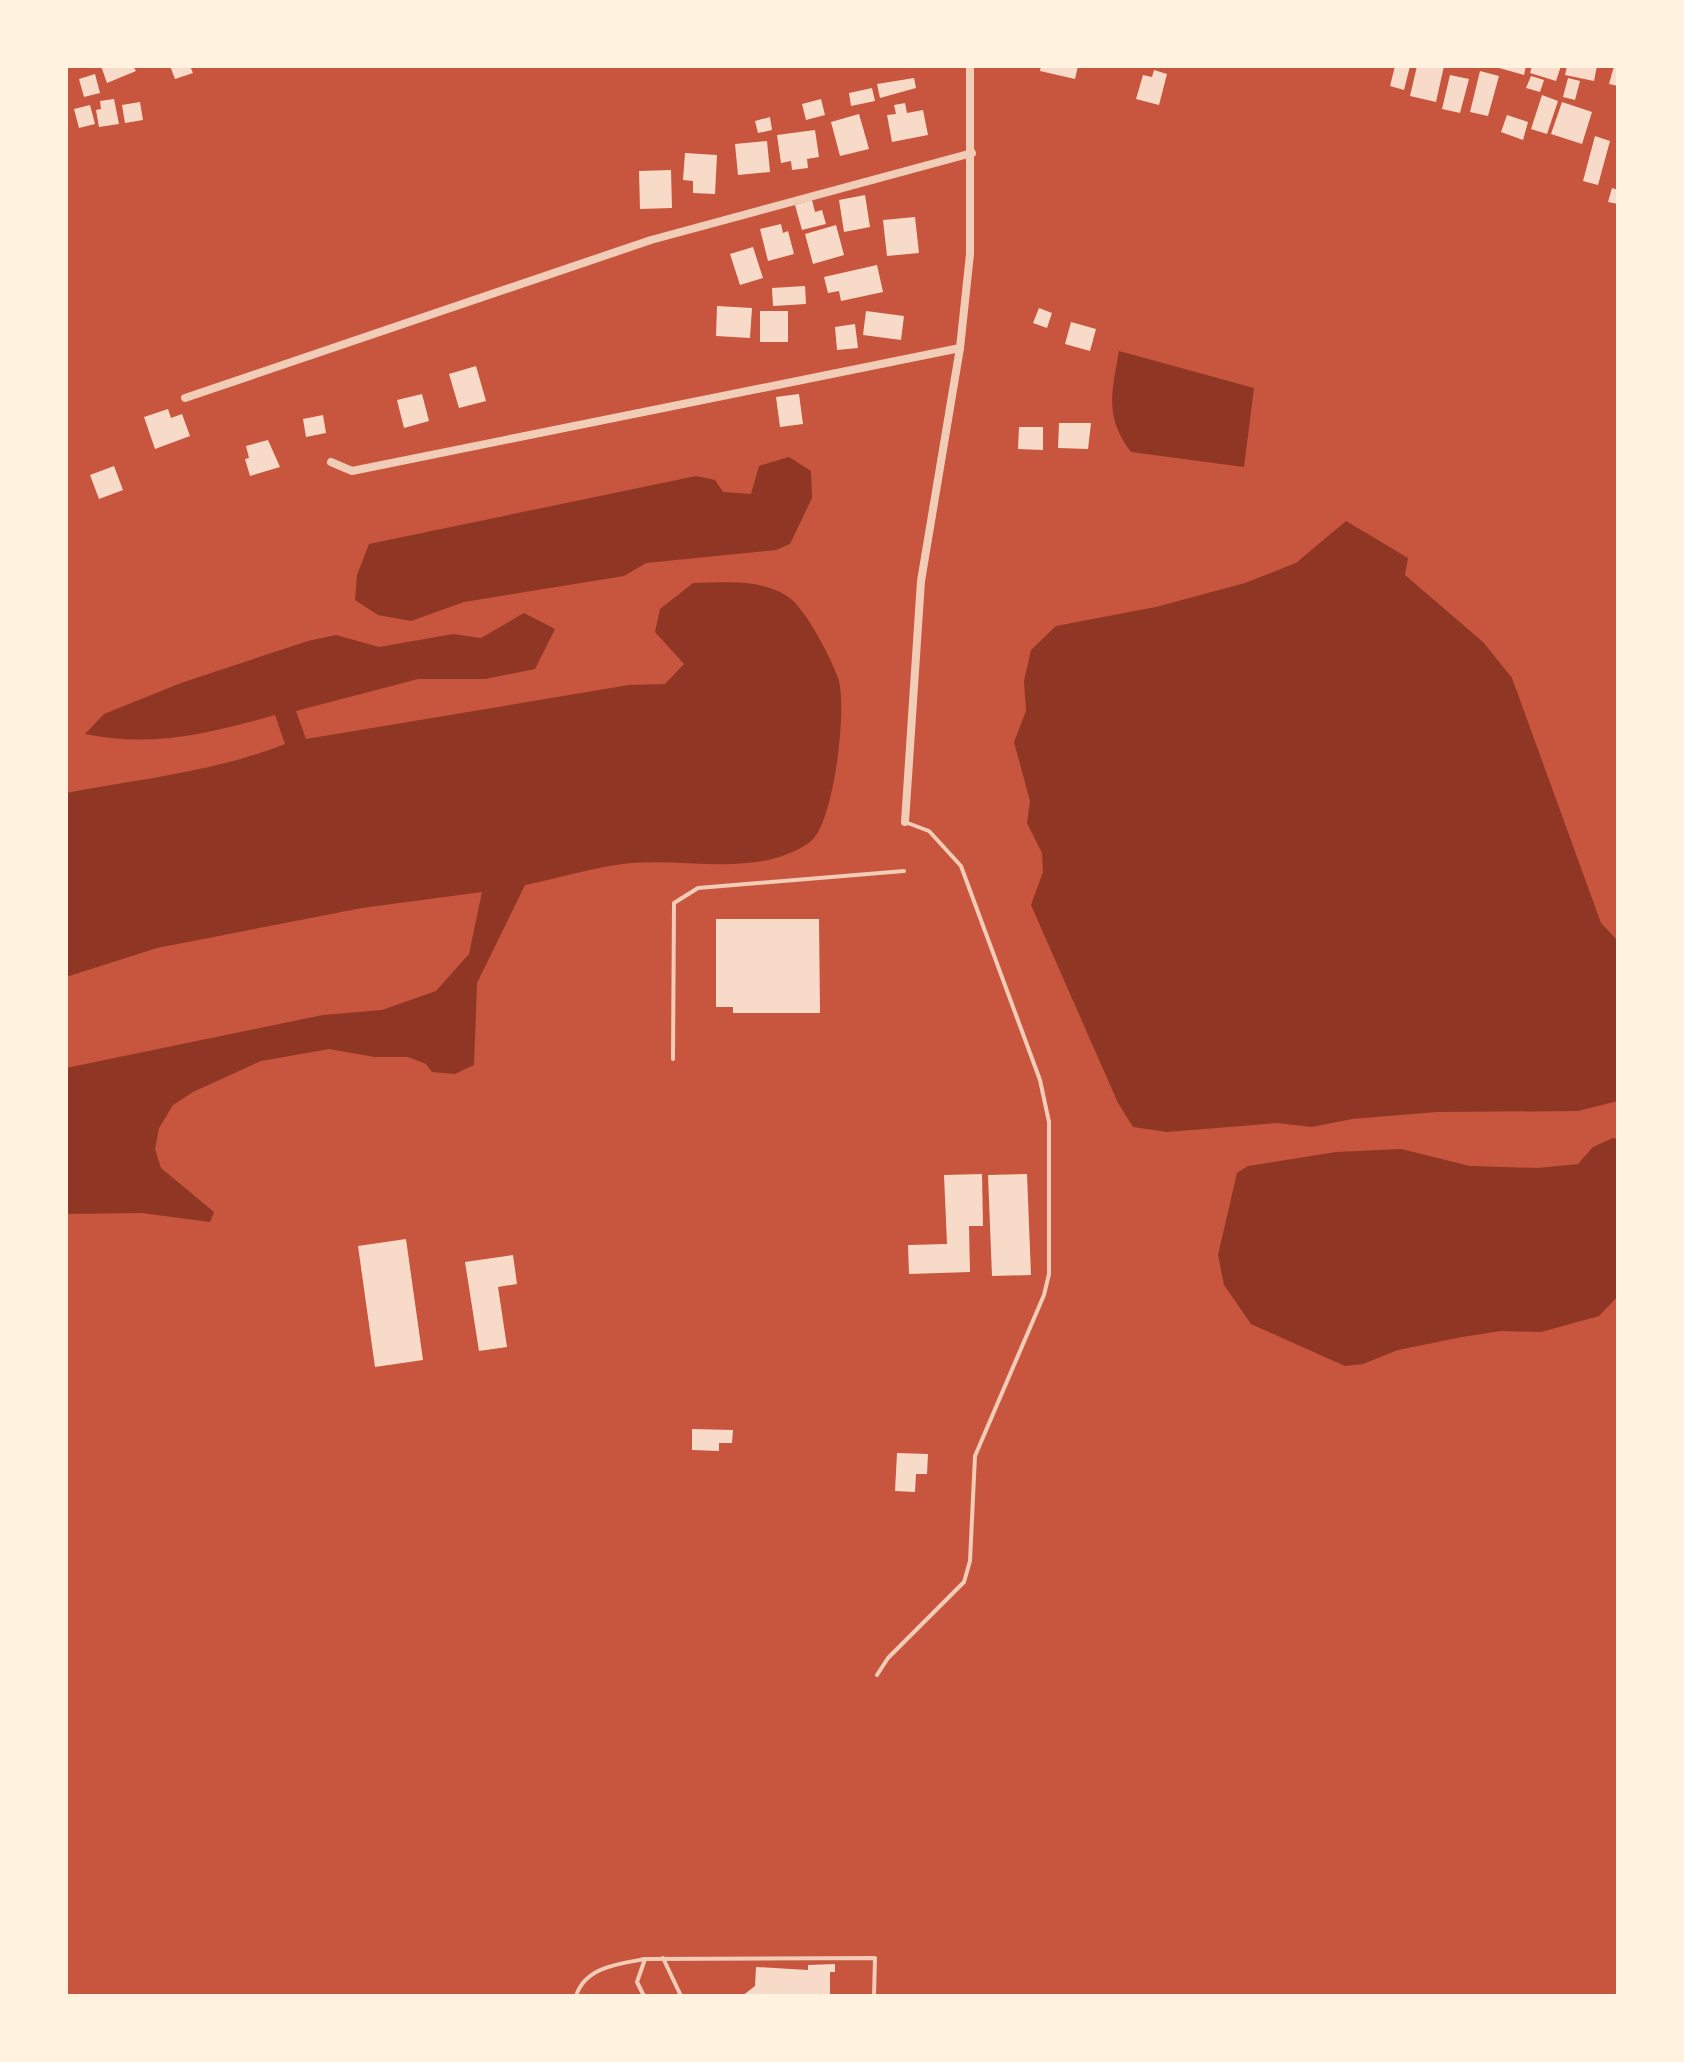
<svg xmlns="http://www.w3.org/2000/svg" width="1684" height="2062" font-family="Commissioner,sans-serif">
<rect width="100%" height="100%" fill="#c8553d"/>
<g fill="#8f3625">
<path d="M1119,351l135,37 -10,79 -113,-15c-27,-36 -19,-60 -12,-101z"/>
<path d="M789,457l22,14 1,27 -22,46 -14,6 -130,13 -22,13 -160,26 -53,19 -33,-6 -23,-15 2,-25 12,-31 327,-68 19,4 8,12 28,2 8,-28z"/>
<path d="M1346,521l62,37 -3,17 78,67 29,36 89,245 17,18v160l-40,10 -141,1 -85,7 -40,8 -35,-4 -110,9 -34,-5 -15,-24 -87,-198 12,-33 -1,-19 -15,-30 3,-22 -16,-59 12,-31 -2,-30 7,-31 25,-24 100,-19 89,-24 51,-20z"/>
<path d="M693,583c33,0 65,-5 94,13 18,11 44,62 51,82 10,27 -4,147 -28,164 -51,36 -119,16 -178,21 -35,3 -72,15 -107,22l-48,98 -3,82 -19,9 -23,-2 -6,-8 -18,-7h-33l-46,-8 -68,12 -68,31 -20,13 -14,23 -4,21 6,19 53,44 -4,10 -68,-9 -76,1v-146l257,-53 59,-5 54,-19 33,-37 13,-62 -120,16 -205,40 -91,29v-184c73,-14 148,-21 219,-49l-10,-29c-66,18 -120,33 -190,19l19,-20 77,-31 127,-42 28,-6 43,12 74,-13 28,4 43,-25 31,16 -20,40 -50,10h-67l-122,32 10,28 323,-54 36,-1 19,-20 -29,-32 5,-23z"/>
<path d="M1613,1138l5,1v157l-19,20 -58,16 -40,-1 -39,6 -64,13 -35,14 -18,2 -94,-42 -27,-39 -6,-30 19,-82 11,-7 88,-14 65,-3 69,17 68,2 40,-4 15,-17z"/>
</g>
<g fill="#f7dbc8">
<path d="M101,66h32l3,5 -29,12z"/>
<path d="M170,66h20l3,7 -18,6z"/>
<path d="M1041,66h37l-3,13 -35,-8z"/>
<path d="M1395,66h15l-6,24 -14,-4z"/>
<path d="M1417,66h27l-8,36 -26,-6z"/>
<path d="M1492,66h34l-2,9z"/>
<path d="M1532,66h29l-5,15 -26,-8z"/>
<path d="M1567,66h30l-3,15 -29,-6z"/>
<path d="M1614,66h4v20l-9,-2z"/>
<path d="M1154,70l13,4 -8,31 -23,-6 7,-24 9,2z"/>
<path d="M1480,71l19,5 -11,40 -18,-4z"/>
<path d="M95,74l5,19 -16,4 -5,-18z"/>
<path d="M1450,75l19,4 -9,34 -18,-4z"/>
<path d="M1531,76l13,4 -4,12 -14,-4z"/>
<path d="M914,78l2,10 -36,10 -3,-14z"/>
<path d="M1568,78l12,3 -5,19 -12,-3z"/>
<path d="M872,88l3,13 -24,5 -2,-13z"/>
<path d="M1542,95l16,6 -11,33 -16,-5z"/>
<path d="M114,99l5,25 -20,3 -3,-17 5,-1 -1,-8z"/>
<path d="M821,99l4,16 -19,5 -4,-16z"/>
<path d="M140,102l3,18 -18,3 -3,-18z"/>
<path d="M1562,102l30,10 -10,32 -31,-10z"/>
<path d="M905,103l2,10 16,-3 5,25 -36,7 -5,-27 9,-1 -2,-9z"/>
<path d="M90,105l5,19 -16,4 -5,-19z"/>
<path d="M859,114l10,35 -29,7 -9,-34z"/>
<path d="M1507,115l21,7 -5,18 -22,-8z"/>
<path d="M770,117l2,13 -14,3 -3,-12z"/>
<path d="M815,130l4,27 -12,2 1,9 -16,2 -1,-9 -10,2 -4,-28z"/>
<path d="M1595,136l15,5 -12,44 -15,-4z"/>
<path d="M767,141l3,31 -32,3 -3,-31z"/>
<path d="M685,153l32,2 -2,39 -22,-1v-12l-10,-1z"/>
<path d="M671,170l1,38 -32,1 -1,-38z"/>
<path d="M1612,188l6,2v14l-10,-2z"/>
<path d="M865,195l5,32 -26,5 -5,-32z"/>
<path d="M812,200l3,12 7,-2 4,14 -24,6 -7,-25z"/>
<path d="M915,217l4,36 -32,3 -4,-36z"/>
<path d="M781,224l2,9 5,-2 6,23 -26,7 -8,-32z"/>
<path d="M836,225l8,30 -31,9 -8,-30z"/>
<path d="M753,247l10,31 -23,7 -10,-31z"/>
<path d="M877,265l6,27 -42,9 -2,-10 -11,2 -4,-16z"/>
<path d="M805,286l1,18 -33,2 -1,-18z"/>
<path d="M717,306l35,2 -2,30 -34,-2z"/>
<path d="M1039,308l13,5 -5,15 -14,-5z"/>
<rect x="760" y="311" width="28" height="31"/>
<path d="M866,311l38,5 -3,24 -38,-5z"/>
<path d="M1071,322l25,7 -6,22 -25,-7z"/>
<path d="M855,324l3,24 -21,2 -2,-23z"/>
<path d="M476,366l10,35 -27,7 -10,-34z"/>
<path d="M422,394l7,27 -25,7 -7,-28z"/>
<path d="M799,394l4,30 -23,3 -4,-30z"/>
<path d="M168,409l3,9 11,-4 8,22 -35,13 -11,-32z"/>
<path d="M323,415l3,18 -20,4 -3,-18z"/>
<path d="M1059,423h32l-3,26 -30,-1z"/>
<path d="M1019,427h24v23l-25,-1z"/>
<path d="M268,440l12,27 -30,9 -5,-17 4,-1 -3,-12z"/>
<path d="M114,466l9,24 -24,9 -9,-24z"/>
<path d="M716,919h103l1,94h-87v-6h-17z"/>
<path d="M982,1174l1,52h-14l1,46 -61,2 -1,-29 39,-1 -3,-69z"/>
<path d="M1027,1174l4,101 -39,1 -4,-101z"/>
<path d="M406,1239l17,121 -48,7 -17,-121z"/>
<path d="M513,1255l4,29 -19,3 9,60 -28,4 -14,-89z"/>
<path d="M692,1429l41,1 -1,13h-13v8l-27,-1z"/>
<path d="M897,1453l31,1 -1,20h-11l-1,18 -20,-1z"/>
<path d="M835,1964v8h-5v24h-88l13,-10 1,-19 52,3v-5z"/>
</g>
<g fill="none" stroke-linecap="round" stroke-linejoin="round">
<g stroke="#f1ccb7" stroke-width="4">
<path d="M673,1059l1,-156 24,-15 206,-17"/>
<path d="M877,1675l11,-17 76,-76 6,-21 5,-105 69,-161 5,-21v-152l-9,-42 -79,-214 -32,-35 -24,-9"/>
<path d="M663,1958l18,38"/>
<path d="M576,1996c9,-29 42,-32 69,-37"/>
<path d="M644,1996l-7,-14 8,-23 230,-1 -1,38"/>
</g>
<g stroke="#f1ccb7" stroke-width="8">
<path d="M185,398l466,-158 321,-87"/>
<path d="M331,462l21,9 608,-123"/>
<path d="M905,822l16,-241 39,-233 10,-94v-188"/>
</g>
</g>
<rect width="1684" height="2062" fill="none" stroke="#fff3e0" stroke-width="136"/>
</svg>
